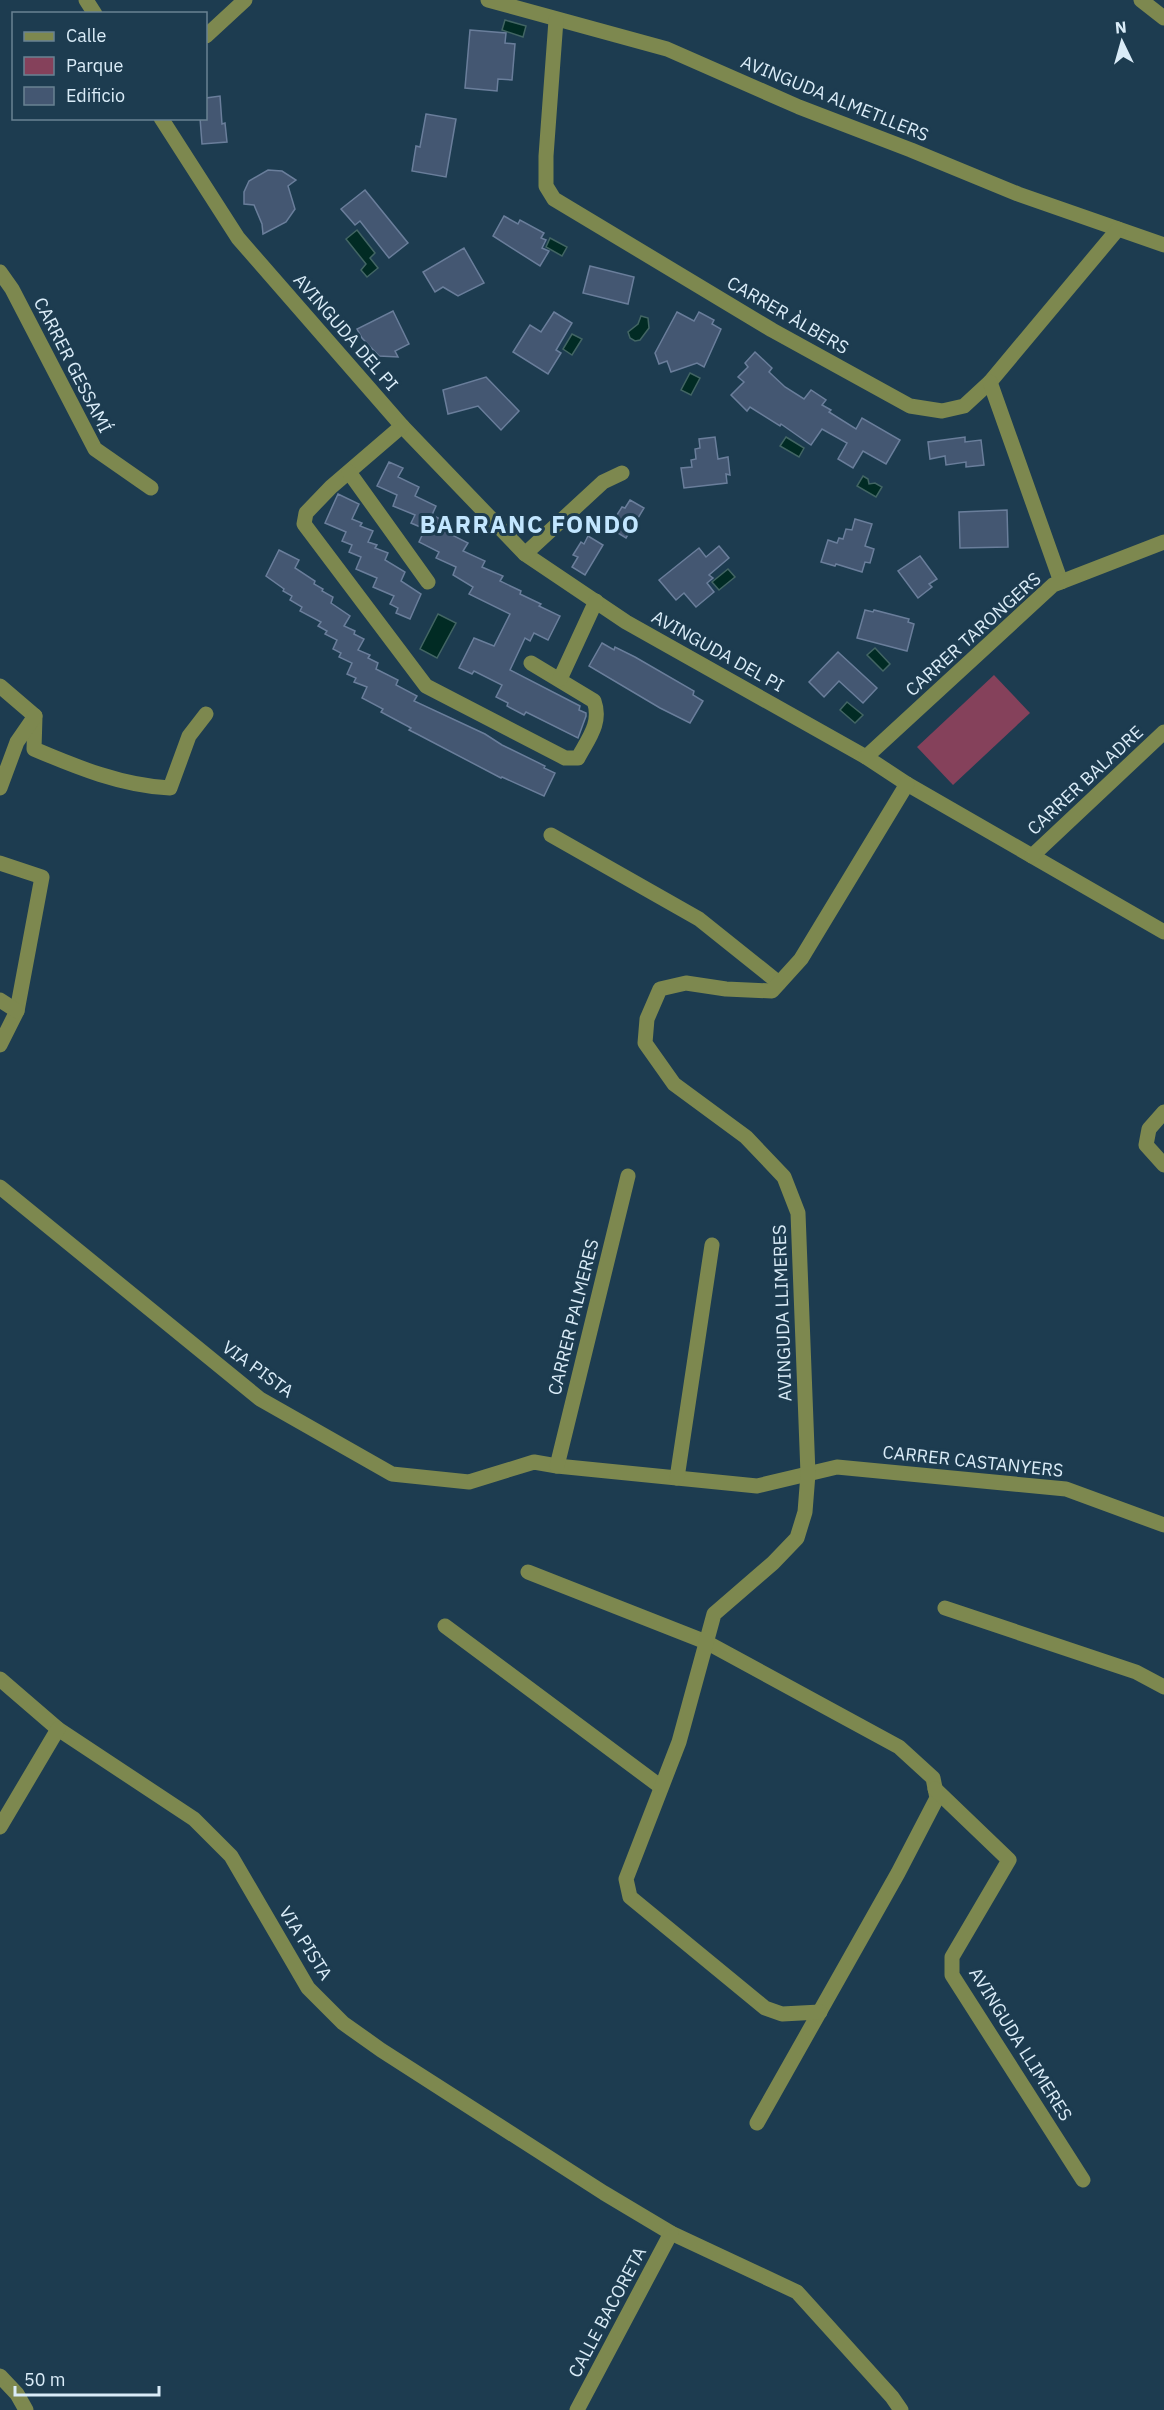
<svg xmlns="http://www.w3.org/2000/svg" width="1164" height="2410" font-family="'IBM Plex Sans',sans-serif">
<rect width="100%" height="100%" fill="#1d3c50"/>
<path fill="#85415b" d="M994,675l36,38 -77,72 -36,-38z"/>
<g fill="#012b24" stroke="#426564" stroke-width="1.5">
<path d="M505,20l21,6 -3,11 -21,-7z"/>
<path d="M357,230l18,23 -5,5 8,10 -11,9 -6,-7 5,-6 -20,-25z"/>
<path d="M550,238l17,9 -5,9 -16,-9z"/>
<path d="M641,316l7,2 1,10 -9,12 -5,1 -5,-3 -2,-6 10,-8z"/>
<path d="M572,334l10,5 -10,16 -9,-6z"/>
<path d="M690,373l10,5 -9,17 -10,-5z"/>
<path d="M786,437l18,11 -5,9 -19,-11z"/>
<path d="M863,476l5,3 1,5 6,-1 7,4 -6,10 -19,-11z"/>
<path d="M728,569l7,8 -16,13 -7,-8z"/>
<path d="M438,614l18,9 -19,35 -17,-9z"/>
<path d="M875,648l15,16 -7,7 -16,-16z"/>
<path d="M847,702l16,13 -8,8 -15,-13z"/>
</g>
<g fill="#445772" stroke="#6a7e9b" stroke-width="1.5">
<path d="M470,30l36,3 -1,10 10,1 -3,36 -14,-1 -1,12 -32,-3z"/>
<path d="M220,96l2,28 3,-1 2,19 -25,2 -2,-26h6v-20z"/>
<path d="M426,114l30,5 -10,58 -34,-6 4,-25 4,1z"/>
<path d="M268,170l14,1 14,9 -8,6 7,23 -9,13 -23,12 -1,-10 -8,-19 -10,-1v-12l5,-11z"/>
<path d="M365,190l43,53 -19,15 -29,-37 -5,4 -14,-16z"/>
<path d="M504,216l14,8 2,-4 24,13 -3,5 5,2 -4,8 7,3 -9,15 -47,-30z"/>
<path d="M464,248l20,35 -26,13 -15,-9 -8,5 -12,-20z"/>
<path d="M590,266l44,11 -6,27 -45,-11z"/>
<path d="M393,311l16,33 -14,7 3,6 -19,-1 -17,-18 -5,-9z"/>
<path d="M554,312l18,11 -16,27 5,3 -13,21 -35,-22 17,-27 11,7z"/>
<path d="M677,312l17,9 5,-9 15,8 -2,4 9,5 -17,38 -7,-4 -26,9 -4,-11 -8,3 -4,-11z"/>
<path d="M755,352l17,16 -3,4 16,15 19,12 7,-9 15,10 -4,5 9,5 -2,2 27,17 6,-11 38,22 -14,24 -23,-13 -10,17 -15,-9 9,-16 -25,-14 -11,16 -30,-21 -1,2 -30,-19 -3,4 -16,-16 13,-13 -6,-5 10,-10 -3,-4z"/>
<path d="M486,377l33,34 -18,19 -23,-24 -30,8 -5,-24z"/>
<path d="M715,437l3,22 10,-2 2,18 -4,-1 1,9 -43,5 -3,-20 11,-1 -1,-7 5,-1 -1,-10 5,-1 -1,-9z"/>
<path d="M965,437v5l16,-2 3,25 -18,2v-5l-20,3 -1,-9 -15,3 -2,-17z"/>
<path d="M389,462l14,6 -5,9 21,10 -4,9 21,10 -4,9 20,10 -4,8 20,10 -5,8 22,10 -3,6 21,9 -3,5 21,10 -1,3 21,10 -2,2 21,10 -12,24 -14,-7 -4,8 -5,-3 -15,32 70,36 -1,4 7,3v3l-8,22 -52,-26 -2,3 -17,-9 1,-3 -12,-6 6,-12 -28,-14 -2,3 -13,-6 15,-30 20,8 16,-32 -41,-20 4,-7 -20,-12 3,-8 -20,-9 3,-6 -20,-10 6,-13 -14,-6 4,-8 -22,-9 4,-11 -20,-9z"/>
<path d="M338,494l21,10 -7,15 10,4 -2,3 13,5 -5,11 9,3 -2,3 13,5 -3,7 20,12 -4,9 20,13 -11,25 -14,-6 2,-5 -8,-4 4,-8 -21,-9 4,-9 -21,-9 5,-12 -12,-5 3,-7 -10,-4 4,-9 -21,-9z"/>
<path d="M630,500l14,8 -18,30 -13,-8 6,-10 -4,-2 7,-11 3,1z"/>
<path d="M1007,510l1,37 -48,1 -1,-36z"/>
<path d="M855,519l17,5 -7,22 9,3 -4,14 -5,-1 -3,10 -26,-8 -1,2 -14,-4 7,-22 9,3 2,-5 4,1 3,-10 6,1z"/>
<path d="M588,536l15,9 -18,30 -13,-8 6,-10 -5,-2 8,-13 3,2z"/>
<path d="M719,546l10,12 -20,17 4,3 -6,5 7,9 -18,15 -12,-14 -8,7 -17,-20 40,-32 7,9z"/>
<path d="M279,550l20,10 -4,8 20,13 -1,3 9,5 -1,2 11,6 -2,6 19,13 -6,10 11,5 -1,3 10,5 -6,11 12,5 -2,3 10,5 -2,6 22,11 -2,5 21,11 -3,5 71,33 17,11 43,21 -1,2 11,5 -11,23 -42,-19 -1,1 -84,-44 -8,-4 2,-2 -30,-16 2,-3 -21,-11 5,-11 -13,-5 2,-4 -9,-4 5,-11 -13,-6 2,-4 -8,-4 4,-9 -12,-6 2,-3 -9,-5 3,-4 -21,-11 2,-4 -12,-7 2,-4 -9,-5 1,-2 -18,-13z"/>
<path d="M920,556l17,23 -8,5 3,3 -14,11 -20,-27z"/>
<path d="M865,610l8,2 1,-2 35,9 -1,3 6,2 -7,27 -50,-13z"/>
<path d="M602,643l12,7 1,-3 20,10 59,34 -1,4 10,6 -13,22 -30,-15 -71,-42z"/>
<path d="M838,652l39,36 -14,15 -24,-22 -15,16 -15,-15z"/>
</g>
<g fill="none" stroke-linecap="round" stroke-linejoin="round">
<g stroke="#7d884f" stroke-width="15">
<path d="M86,0l9,14"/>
<path d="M488,0l179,49 132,58 112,43 107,44 146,51"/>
<path d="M1141,0l23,18"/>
<path d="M556,20l-10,136v30l8,13 218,131 138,76 32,5 22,-5 26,-24 128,-153"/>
<path d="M206,36l39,-36"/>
<path d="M161,118l77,120 164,188 123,128 101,68 240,135"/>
<path d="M0,272l12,17 83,160 56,39"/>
<path d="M990,382l71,200"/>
<path d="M402,426l-71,61 -25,26 -2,11 122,162 139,72h13c10,-19 24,-35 16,-57l-63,-38"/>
<path d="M349,472l79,110"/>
<path d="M1164,542l-111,43 -187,172 41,27 257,148"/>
<path d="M525,554l78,-72 19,-9"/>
<path d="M560,679l36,-78"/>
<path d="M0,686l35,30 -1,33c42,18 89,37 136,39l19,-52 17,-22"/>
<path d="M0,788l17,-46 18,-26"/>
<path d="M551,835l148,84 80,64"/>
<path d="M1032,856l132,-124"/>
<path d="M0,863l42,14 -25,134 -17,34"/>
<path d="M0,1000l17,11"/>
<path d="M1164,1112l-15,17 -3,16 18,20"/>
<path d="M0,1187l260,212 132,75 77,8 65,-20 23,4 200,20 80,-19 229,22 98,36"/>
<path d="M557,1466l71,-290"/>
<path d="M677,1478l35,-233"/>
<path d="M528,1572l178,70 193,105 34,31 4,20 -39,75 -141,250"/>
<path d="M945,1608l191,64 28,15"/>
<path d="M445,1626l216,161"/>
<path d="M0,1679l58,50 136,90 37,37 77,132 35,35 38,27 223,143 67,40 126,59 95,105 9,13"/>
<path d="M935,1789l74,71 -57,97v18l131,205"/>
<path d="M0,1827l58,-98"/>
<path d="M820,2012l-38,2 -17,-6 -135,-111 -4,-18 53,-137 35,-128 59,-51 24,-25 8,-26 3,-38 -10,-261 -14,-36 -38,-40 -72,-53 -29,-41 2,-24 13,-30 26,-6 40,6 46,2 29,-32 106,-175"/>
<path d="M0,2376l17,18 9,16"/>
<path d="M577,2410l94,-177"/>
</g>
</g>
<g text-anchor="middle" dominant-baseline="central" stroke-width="6" stroke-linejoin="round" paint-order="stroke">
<g font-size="18" fill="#daecf8" stroke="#1d3c50">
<text transform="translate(835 98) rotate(22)">AVINGUDA ALMETLLERS</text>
<text transform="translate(788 315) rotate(30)">CARRER ÀLBERS</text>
<text transform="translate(346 332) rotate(49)">AVINGUDA DEL PI</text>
<text transform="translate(73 365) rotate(63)">CARRER GESSAMÍ</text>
<text transform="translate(973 634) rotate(-42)">CARRER TARONGERS</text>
<text transform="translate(718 651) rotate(29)">AVINGUDA DEL PI</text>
<text transform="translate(1085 780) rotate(-43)">CARRER BALADRE</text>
<text transform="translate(782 1313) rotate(-92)">AVINGUDA LLIMERES</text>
<text transform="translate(573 1317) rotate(-76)">CARRER PALMERES</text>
<text transform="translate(258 1369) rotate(36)">VIA PISTA</text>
<text transform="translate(973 1461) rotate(6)">CARRER CASTANYERS</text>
<text transform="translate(306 1943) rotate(58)">VIA PISTA</text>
<text transform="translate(1021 2044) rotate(58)">AVINGUDA LLIMERES</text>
<text transform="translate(607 2312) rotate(-62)">CALLE BACORETA</text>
</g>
<g font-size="24" font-weight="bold" letter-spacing="1.5" fill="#c2e6ff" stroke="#1d3c50">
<text x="530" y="524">BARRANC FONDO</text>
</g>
</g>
<rect x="12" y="12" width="195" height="108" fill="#1d3c50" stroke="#698293" stroke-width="1.5"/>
<rect x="24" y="32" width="30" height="9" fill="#7d884f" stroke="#698293" stroke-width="1.5"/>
<text x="66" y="42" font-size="18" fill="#daecf8">Calle</text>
<rect x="24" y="57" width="30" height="18" fill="#85415b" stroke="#698293" stroke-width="1.5"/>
<text x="66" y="72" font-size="18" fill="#daecf8">Parque</text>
<rect x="24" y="87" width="30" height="18" fill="#445772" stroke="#698293" stroke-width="1.5"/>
<text x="66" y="102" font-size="18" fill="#daecf8">Edificio</text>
<g transform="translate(1122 42) rotate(355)" stroke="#1d3c50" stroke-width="4.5" paint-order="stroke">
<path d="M0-4.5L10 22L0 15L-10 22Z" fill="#daecf8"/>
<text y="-9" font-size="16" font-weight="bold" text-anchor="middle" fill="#daecf8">N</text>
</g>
<path d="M15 2386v9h144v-9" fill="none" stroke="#daecf8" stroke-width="3"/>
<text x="24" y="2386" font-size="18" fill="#daecf8" stroke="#1d3c50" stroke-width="4.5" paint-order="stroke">50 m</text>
</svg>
